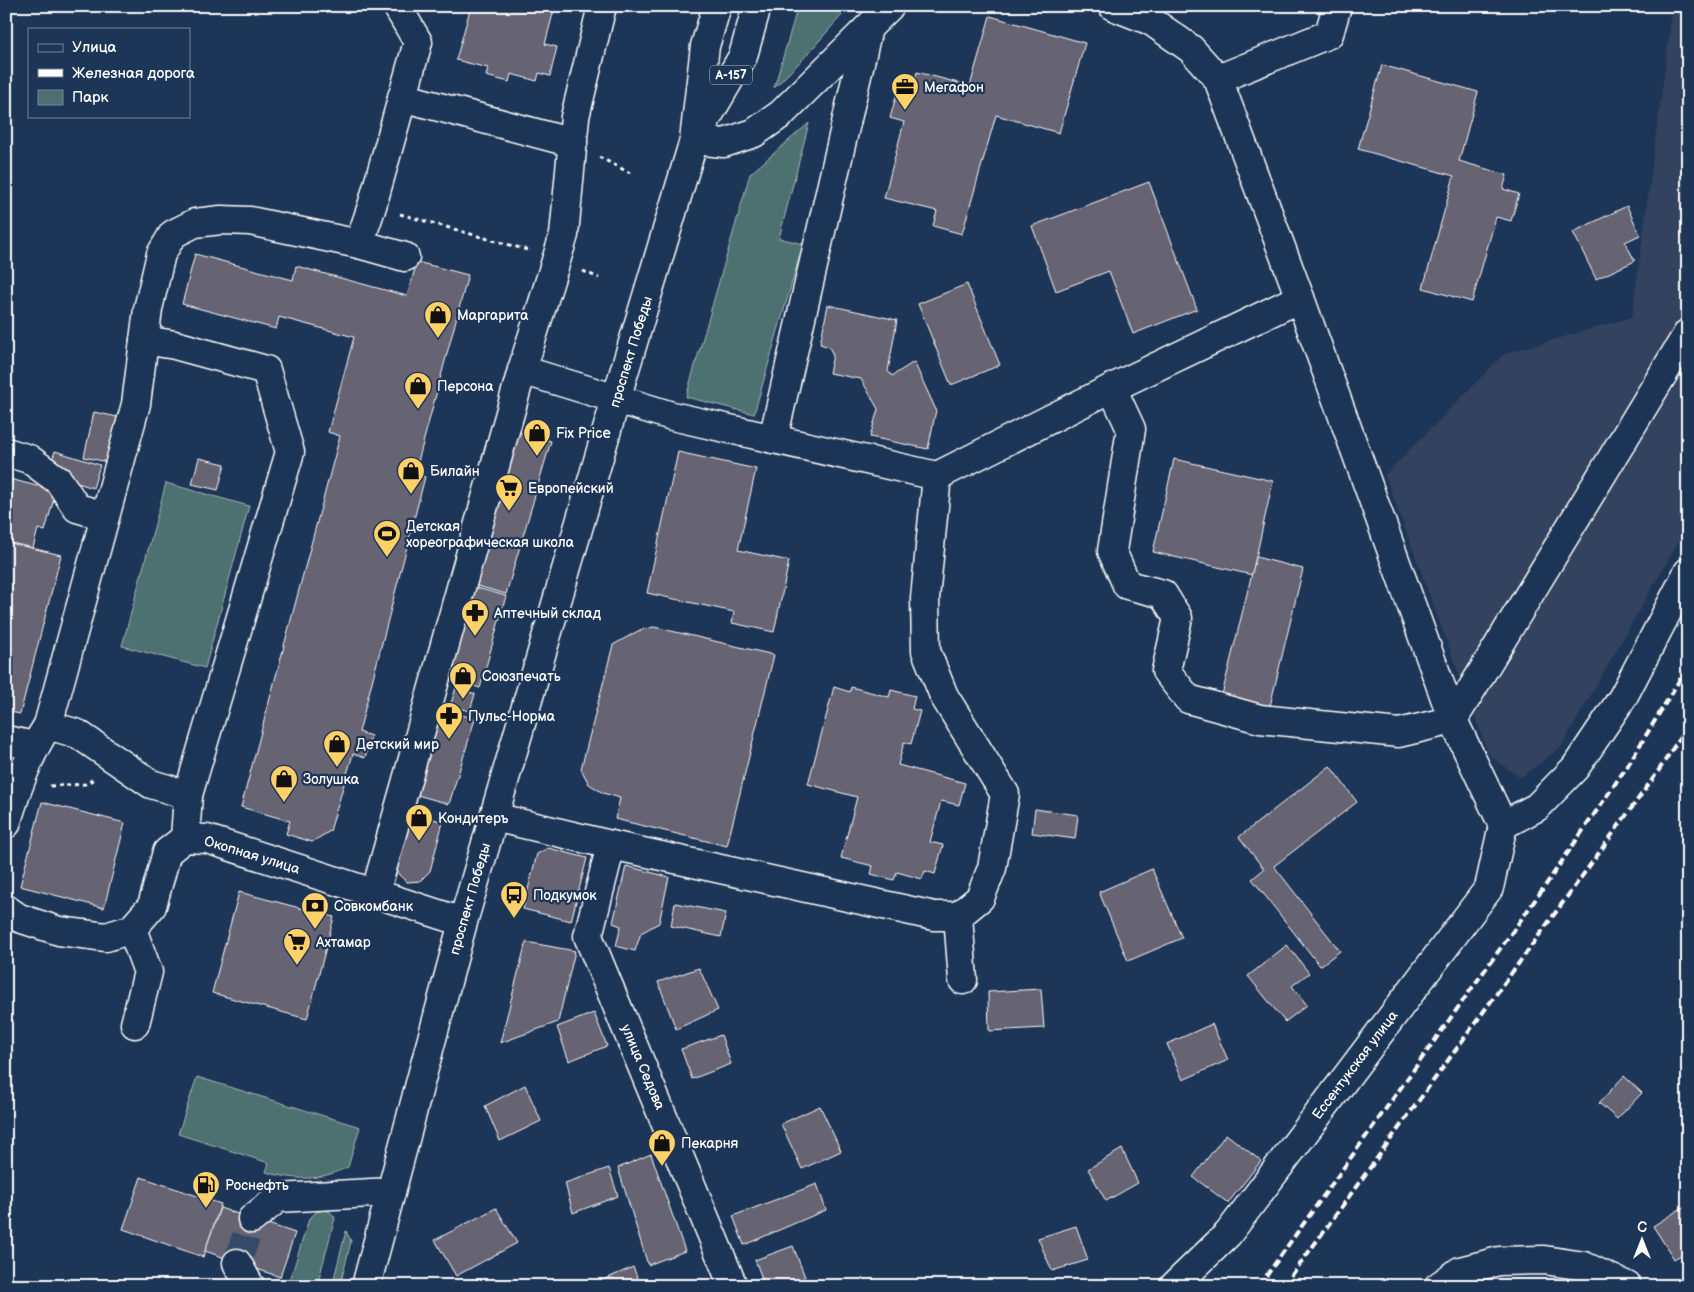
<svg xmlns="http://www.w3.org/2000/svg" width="1694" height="1292" font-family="'Balsamiq Sans',sans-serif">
<rect width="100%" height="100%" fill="#1d3557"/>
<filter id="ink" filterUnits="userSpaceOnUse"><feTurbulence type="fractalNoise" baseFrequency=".02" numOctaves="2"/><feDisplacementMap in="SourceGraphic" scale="10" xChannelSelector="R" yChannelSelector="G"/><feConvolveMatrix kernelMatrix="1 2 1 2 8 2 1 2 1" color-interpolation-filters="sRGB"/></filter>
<g filter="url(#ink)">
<path fill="#33435f" d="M1673,6h15v519l-127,222 -41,31 -31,-23 -104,-280 119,-121 128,-37z"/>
<g fill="#4e6f70" stroke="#a6b7b8">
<path d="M798,6h52l-47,53 -29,29z"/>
<path d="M809,123l-30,115 24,6 -49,170 -68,-17 64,-223z"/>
<path d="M166,483l83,23 -44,162 -83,-22z"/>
<path d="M197,1077l163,50 -12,40c-30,14 -50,14 -82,5l3,-9 -91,-29z"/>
<path d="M322,1210c6,0 10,2 13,8l-18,68h-27v-6l19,-61 6,-6z"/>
<path d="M346,1231l5,10 -11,45h-8z"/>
</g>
<g fill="#666372" stroke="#fff">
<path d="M471,6h84l-10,38 12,3 -7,29 -11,-3 -2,8 -26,-7 -2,8 -23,-6 2,-8 -32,-8z"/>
<path d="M990,16l95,27 -26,90 -63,-18 -34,119 -29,-8 4,-15 -53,-13 20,-76 -14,-4 7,-25 14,3 6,-24 53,14z"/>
<path d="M1382,65l96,27 -19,69 48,14 -4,14 16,5 -8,27 -15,-4 -24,85 -49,-14 31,-112 -96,-27z"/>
<path d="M1149,182l48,127 -64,25 -24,-63 -53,20 -24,-65z"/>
<path d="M1627,206l13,29 -15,7 10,19 -39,18 -23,-47z"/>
<path d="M195,254l98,26 3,-14 111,30 10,-34 51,13 -53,198 10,4 -66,255 12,4 -6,22 -12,-4 -23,77 -18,11 -26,-8 4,-13 -49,-14 99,-371 -12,-4 26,-95 -75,-20 -3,12 -94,-25z"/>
<path d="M967,284l33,81 -49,20 -33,-81z"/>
<path d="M828,305l69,15 -9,51 4,5 22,-14 22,48 -8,39 -58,-12 8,-28 -17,-30 -32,-6 4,-18 -4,-8 -9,-3z"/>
<path d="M94,412l28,6 -10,45 -28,-6z"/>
<path d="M512,430l39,11 -45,153 -39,-11z"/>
<path d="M55,451l45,14 -7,23 -27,-9 4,-10 -19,-6z"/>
<path d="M678,452l78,17 -18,81 51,11 -15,71 -42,-9 2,-11 -87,-19z"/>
<path d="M199,458l26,6 -7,26 -26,-6z"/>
<path d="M1174,459l99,22 -21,94 -99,-23z"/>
<path d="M6,478l50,13 -11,40 -7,-2 -5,19 -27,-6z"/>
<path d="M6,542l55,13 -41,159 -14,-3z"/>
<path d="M1256,557l47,12 -34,141 -48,-11z"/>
<path d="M470,586l36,10 -26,92 -35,-10z"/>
<path d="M654,627l120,28 -47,191 -112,-27 5,-21 -17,-5 -14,-9 -8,-15 32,-124 25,-14z"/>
<path d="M834,687l16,5 1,-5 38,10 2,-7 24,6 -3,13 8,2 -9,33 -7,-2 -6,23 67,18 -6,22 -18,-4 -11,41 13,3 -8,29 -10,-3 -3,8 -25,-7 -3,8 -23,-6 2,-8 -32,-8 16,-61 -49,-13z"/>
<path d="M456,688l19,6 -5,17 -20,-5z"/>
<path d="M440,708l35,11 -26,85 -35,-10z"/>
<path d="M1330,766l27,36 -83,64 66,85 -20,15 -68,-87 12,-10 -25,-32z"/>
<path d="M42,802l83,21 -21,85 -84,-22z"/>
<path d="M1035,809l43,6 -3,24 -43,-6z"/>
<path d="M409,811l34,11 -13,49 -10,10 -13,1 -8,-7 -4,-13z"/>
<path d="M548,848l39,10 -16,63 -48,-12 14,-55z"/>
<path d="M626,866l43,11 -10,46 -18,10 -6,18 -19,-5 5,-20 -8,-3z"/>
<path d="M1152,869l30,69 -54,23 -29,-69z"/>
<path d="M239,892l95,25 -27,102 -95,-26z"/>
<path d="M675,903l51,10 -5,24 -50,-11z"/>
<path d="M526,942l49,9 -17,71 -58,21z"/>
<path d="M1287,945l22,28 -17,13 15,19 -22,17 -37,-46z"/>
<path d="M699,968l19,42 -42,19 -18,-47z"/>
<path d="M1041,989l3,39 -55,3 -1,-39z"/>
<path d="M594,1013l13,33 -38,15 -12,-34z"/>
<path d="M1212,1024l16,36 -45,20 -16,-36z"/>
<path d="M721,1035l10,29 -39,15 -11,-30z"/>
<path d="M1624,1076l18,17 -25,26 -18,-16z"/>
<path d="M525,1085l16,36 -41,20 -15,-35z"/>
<path d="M820,1106l21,45 -39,18 -21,-45z"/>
<path d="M1226,1134l35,27 -33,42 -35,-26z"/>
<path d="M1122,1149l16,34 -32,18 -18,-32z"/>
<path d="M651,1154l34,97 -37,14 -30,-97z"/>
<path d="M609,1168l9,28 -45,17 -8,-30z"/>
<path d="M141,1177l80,27 -18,53 -80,-28z"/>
<path d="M817,1184l9,26 -82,35 -11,-29z"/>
<path d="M1688,1204v47l-14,8 -21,-33z"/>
<path d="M220,1208l75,25 -15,44 -75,-26z"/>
<path d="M496,1208l21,35 -61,33 -21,-36z"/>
<path d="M1076,1226l12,34 -36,11 -14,-33z"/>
<path d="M793,1246l12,31 -23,9h-17l-10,-26z"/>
<path d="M633,1267l8,19 -49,-1z"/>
</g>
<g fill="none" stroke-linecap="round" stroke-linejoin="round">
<path stroke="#344968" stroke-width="28" stroke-dasharray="28 14" stroke-linecap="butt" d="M237,1263l15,-44"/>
<defs>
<g id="minor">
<path d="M602,6l-27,111 -11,118 -42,135 150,46 265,60 175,-88 188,-90"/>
<path d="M1113,6l38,15 40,28 27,30 82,219 153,422 50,105"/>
<path d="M1218,79l111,-45 8,-28"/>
<path d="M402,97l171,46"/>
<path d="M694,140l30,3 30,-10 27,-19 109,-108"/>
<path d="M359,244l13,-38 46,-164 -21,-36"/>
<path d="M144,340l31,5 91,25 24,82 -102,343 -3,43"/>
<path d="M1112,388l19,41 -19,122 15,34 36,9 15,24 -12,53 22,28 72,20 139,14 54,-13 235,-387"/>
<path d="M773,439l95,-411"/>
<path d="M6,452l23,7 30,22 18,27 28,8"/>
<path d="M48,725l30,9 73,50 37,11"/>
<path d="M6,740l28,6"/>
<path d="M494,817l117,28 323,71h24l22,-18 12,-30 13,-74 -61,-98 -18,-45 -1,-53 12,-122"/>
<path d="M6,824c11,-35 22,-68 42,-99l88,-321 12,-95 13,-55 12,-20 22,-11 26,-3 29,1 109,23 46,13"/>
<path d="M1503,825l34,-18 38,-39 48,-71 65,-125"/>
<path d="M611,845l-23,91 145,350"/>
<path d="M375,894l147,-524"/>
<path d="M6,909l13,9 40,13 47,6 26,-8 20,-23 15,-54 18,-14 22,1 256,83"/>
<path d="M958,916l5,64"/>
<path d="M132,929l16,43 -13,52"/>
<path d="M252,1219l26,-21 113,-6"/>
<path d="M237,1263l13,23"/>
<path d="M1174,1286l54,-52 261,-346 14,-63"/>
</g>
<g id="major">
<path d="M700,130l43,-74 14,-50"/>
<path d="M366,1286l97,-364 153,-523 78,-259 11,-94 12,-40"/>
<path d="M1439,1286l21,-15 39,-10 45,-1 40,6 43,20"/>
</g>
</defs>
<use href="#minor" stroke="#fff" stroke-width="31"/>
<use href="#major" stroke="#fff" stroke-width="31"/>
<g stroke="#fff" stroke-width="3" stroke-dasharray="4 4" stroke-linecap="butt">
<path d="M599,157l31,16"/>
<path d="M400,214l131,37"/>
<path d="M583,271l16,7"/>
<path d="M50,786l35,-2 9,-5"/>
<path d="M1404,1286l7,-5"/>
</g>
<use href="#minor" stroke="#1d3557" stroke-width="28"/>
<use href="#major" stroke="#1d3557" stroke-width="28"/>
<g stroke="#fff" stroke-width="4" stroke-dasharray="8 4" stroke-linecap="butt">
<path d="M1259,1286l286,-400 83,-121 60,-99"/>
<path d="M1284,1286l373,-513 31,-48"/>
</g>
</g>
</g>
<defs>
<symbol id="office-pin" viewBox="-11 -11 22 30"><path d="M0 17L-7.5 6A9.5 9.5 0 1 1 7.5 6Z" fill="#ffd166" stroke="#1d3557"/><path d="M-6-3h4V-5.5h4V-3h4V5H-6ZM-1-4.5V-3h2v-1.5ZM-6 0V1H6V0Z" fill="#111"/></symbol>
<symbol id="shop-pin" viewBox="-11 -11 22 30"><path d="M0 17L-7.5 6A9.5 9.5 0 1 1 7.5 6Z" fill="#ffd166" stroke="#1d3557"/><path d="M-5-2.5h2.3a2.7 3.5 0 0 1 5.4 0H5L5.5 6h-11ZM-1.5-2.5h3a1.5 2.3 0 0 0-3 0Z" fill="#111"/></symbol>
<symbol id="supermarket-pin" viewBox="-11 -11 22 30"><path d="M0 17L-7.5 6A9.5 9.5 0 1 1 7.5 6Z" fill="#ffd166" stroke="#1d3557"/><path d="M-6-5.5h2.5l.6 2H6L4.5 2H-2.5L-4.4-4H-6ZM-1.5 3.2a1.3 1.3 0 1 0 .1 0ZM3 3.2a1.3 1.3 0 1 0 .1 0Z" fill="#111"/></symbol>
<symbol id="stadium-pin" viewBox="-11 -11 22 30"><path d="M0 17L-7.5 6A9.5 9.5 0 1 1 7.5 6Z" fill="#ffd166" stroke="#1d3557"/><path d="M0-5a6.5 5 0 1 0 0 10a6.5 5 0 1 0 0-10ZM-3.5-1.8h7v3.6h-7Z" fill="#111"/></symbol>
<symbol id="pharmacy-pin" viewBox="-11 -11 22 30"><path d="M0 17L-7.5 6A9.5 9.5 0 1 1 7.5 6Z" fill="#ffd166" stroke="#1d3557"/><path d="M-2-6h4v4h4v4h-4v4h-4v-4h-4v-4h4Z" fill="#111"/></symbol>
<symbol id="bus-pin" viewBox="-11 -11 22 30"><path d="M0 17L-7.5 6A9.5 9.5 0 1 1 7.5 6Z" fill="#ffd166" stroke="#1d3557"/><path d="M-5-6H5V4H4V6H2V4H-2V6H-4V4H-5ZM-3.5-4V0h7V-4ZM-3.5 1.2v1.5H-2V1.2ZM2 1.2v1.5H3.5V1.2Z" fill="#111"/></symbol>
<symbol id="bank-pin" viewBox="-11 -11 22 30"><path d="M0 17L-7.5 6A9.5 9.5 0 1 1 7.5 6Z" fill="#ffd166" stroke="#1d3557"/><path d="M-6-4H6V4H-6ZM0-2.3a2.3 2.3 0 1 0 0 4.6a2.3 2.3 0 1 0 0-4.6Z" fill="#111"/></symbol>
<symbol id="fuel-pin" viewBox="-11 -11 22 30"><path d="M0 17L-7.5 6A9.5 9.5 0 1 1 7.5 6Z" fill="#ffd166" stroke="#1d3557"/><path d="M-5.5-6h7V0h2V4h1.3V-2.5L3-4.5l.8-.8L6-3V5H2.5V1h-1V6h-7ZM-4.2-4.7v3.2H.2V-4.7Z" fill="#111"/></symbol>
</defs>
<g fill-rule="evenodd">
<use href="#office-pin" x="889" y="71" width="32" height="43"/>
<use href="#shop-pin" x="422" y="299" width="32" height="43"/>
<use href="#shop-pin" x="402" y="370" width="32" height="43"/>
<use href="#shop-pin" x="521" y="417" width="32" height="43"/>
<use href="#shop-pin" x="395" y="455" width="32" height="43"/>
<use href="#supermarket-pin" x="493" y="472" width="32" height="43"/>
<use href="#stadium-pin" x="371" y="518" width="32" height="43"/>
<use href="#pharmacy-pin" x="459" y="597" width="32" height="43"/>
<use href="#shop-pin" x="447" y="660" width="32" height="43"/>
<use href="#pharmacy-pin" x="433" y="700" width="32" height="43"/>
<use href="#shop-pin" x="321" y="728" width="32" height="43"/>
<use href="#shop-pin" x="268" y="763" width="32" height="43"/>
<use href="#shop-pin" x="403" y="802" width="32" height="43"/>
<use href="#bus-pin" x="498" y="879" width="32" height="43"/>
<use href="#bank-pin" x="299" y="890" width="32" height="43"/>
<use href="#supermarket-pin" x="281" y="926" width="32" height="43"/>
<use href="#shop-pin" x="646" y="1127" width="32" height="43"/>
<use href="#fuel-pin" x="190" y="1169" width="32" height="43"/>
</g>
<g text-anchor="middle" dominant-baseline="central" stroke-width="4.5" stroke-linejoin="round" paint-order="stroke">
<rect fill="#1d3557" stroke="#bbc2cd" stroke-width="1" x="710" y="65.5" width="42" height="19" rx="4"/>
<g font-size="12" font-weight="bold" fill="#fff">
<text x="731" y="75">А-157</text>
</g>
<g font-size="14" fill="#fff" stroke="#1d3557" text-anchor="start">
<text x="924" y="87">Мегафон</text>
<text x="457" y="315">Маргарита</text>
<text x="437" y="386">Персона</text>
<text x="556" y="433">Fix Price</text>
<text x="430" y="471">Билайн</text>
<text x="528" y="488">Европейский</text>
<text x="406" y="526">Детская<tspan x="406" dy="16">хореографическая школа</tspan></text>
<text x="494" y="613">Аптечный склад</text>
<text x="482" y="676">Союзпечать</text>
<text x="468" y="716">Пульс-Норма</text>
<text x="356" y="744">Детский мир</text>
<text x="303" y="779">Золушка</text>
<text x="438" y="818">Кондитеръ</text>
<text x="533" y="895">Подкумок</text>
<text x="334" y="906">Совкомбанк</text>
<text x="316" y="942">Ахтамар</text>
<text x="681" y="1143">Пекарня</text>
<text x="225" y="1185">Роснефть</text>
</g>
<g font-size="14" fill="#fff" stroke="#1d3557">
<text transform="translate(631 352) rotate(-73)">проспект Победы</text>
<text transform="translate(252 855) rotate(17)">Окопная улица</text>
<text transform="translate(470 899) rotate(-74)">проспект Победы</text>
<text transform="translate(1355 1065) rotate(-53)">Ессентукская улица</text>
<text transform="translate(643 1067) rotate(67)">улица Седова</text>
</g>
</g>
<rect width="1694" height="1292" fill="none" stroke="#1d3557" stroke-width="25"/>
<rect x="12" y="12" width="1669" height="1267" fill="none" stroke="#fff" stroke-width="2" filter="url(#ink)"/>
<rect x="28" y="28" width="162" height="90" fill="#1d3557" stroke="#77869a"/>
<rect x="38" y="44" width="25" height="8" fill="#1d3557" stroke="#77869a"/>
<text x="72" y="52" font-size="15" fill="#ffffff">Улица</text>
<rect x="38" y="69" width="25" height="8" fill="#ffffff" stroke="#77869a"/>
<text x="72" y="78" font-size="15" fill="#ffffff">Железная дорога</text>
<rect x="38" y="90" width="25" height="15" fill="#4e6f70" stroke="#77869a"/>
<text x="72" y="102" font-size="15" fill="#ffffff">Парк</text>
<g transform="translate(1642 1240)" stroke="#1d3557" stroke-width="4" paint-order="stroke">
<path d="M0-4L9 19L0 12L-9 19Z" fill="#ffffff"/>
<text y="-8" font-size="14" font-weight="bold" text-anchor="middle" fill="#ffffff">С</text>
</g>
</svg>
